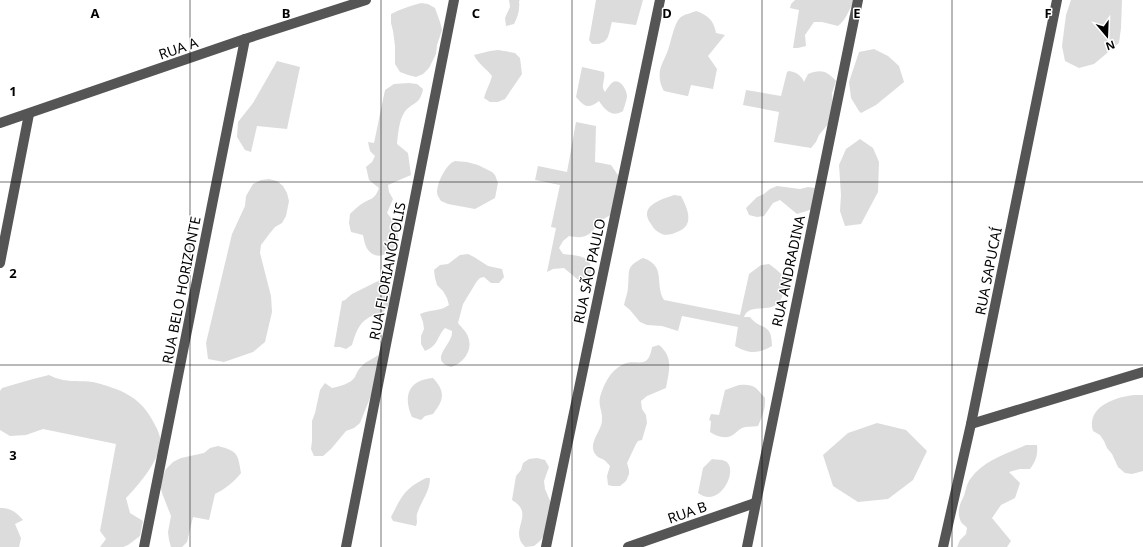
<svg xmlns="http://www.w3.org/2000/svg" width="1143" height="547" font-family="'Noto Sans',sans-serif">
<rect width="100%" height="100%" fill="#fff"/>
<g fill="#dcdcdc">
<path d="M509,0h11l-1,1c1,9 -1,15 -5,23l-8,2 -1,-8 5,-11z"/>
<path d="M596,0h47l-7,25 -24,-3c-4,13 -2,23 -20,22l-3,-4z"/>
<path d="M795,0h60v1c-7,9 -8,18 -17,25l-16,-4h-8l-9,13 1,11 -8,2h-5l6,-38 -9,-2 1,-4z"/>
<path d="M1071,0h51l-1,28 -2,15 -25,21 -15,4 -14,-7 -3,-15 4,-31z"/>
<path d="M421,3l7,1 7,4 5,14 2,8 -5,15 -1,9 -7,14 -6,6 -7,3 -8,-2 -8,-3 -5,-8v-18l-2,-15 -2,-8v-9c10,-5 19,-8 30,-11z"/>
<path d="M696,11c12,4 18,10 20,22l9,2 -17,21 9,13 -4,20 -22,-4 -3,11h-1l-23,-5c-4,-7 -5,-13 -4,-21 1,-5 4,-10 6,-15 5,-9 7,-32 15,-38 4,-3 11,-4 15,-6z"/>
<path d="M874,49l14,7 11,10 5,16 -28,23 -15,8 -2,-2 -8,-13 -2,-16 10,-30z"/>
<path d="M498,50l17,3 5,5 2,16 -17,25 -7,3h-8l-6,-4c2,-8 6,-14 8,-22 -5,-7 -14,-12 -18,-21l16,-4z"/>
<path d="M277,61l23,6 -13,62 -30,-3 -6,26 -6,-2 -8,-13 1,-15 15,-19z"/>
<path d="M582,67l22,5c2,7 -4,14 1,20 2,-3 5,-8 8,-10 7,-4 14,8 14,14 0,3 -3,12 -4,15 -11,7 -18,-1 -24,-10 -11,9 -15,5 -23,-4z"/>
<path d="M789,71c7,1 12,4 15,11l4,-8c13,-5 19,-3 28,7l-4,12 1,16 -4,14 -10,12 -3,7 -5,6 -37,-6 5,-30 -36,-7 3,-15 35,6 6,-24z"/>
<path d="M409,83l8,1 6,5c-3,17 -12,13 -19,24 -5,8 -6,21 -7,31l11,9 3,22 -23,10 1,7 4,7 -6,14c3,4 7,8 9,13 2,4 2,11 1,15 -4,12 -20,21 -29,9 -3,-4 -4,-10 -5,-15l-12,-3 -2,-9 1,-9c4,-4 8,-8 13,-11 9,-5 12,-4 16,-15l-10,-8 -3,-13 6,-5 3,-6 -5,-5 -2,-9 6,1 11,-53 9,-6z"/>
<path d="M576,122l20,4 -1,36 16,3 9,13 -9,37c-20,8 -15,27 -42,21l-6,5 -4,7 4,6c18,2 34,2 26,26l-7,3 -18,-15 -11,1 -6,3 9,-44 -5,-1 9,-42 -25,-5 3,-14 29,6z"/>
<path d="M860,139l13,9 6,14 -1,30 -17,32 -16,2 -5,-15 1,-16 -2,-30 7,-16z"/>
<path d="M455,161l12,1 11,3 14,7 3,3 3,8 -3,15 -20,11 -27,-5 -7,-3c-2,-3 -4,-6 -4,-9 0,-9 9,-28 18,-31z"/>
<path d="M269,179l8,2 6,5 4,7 2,8 -3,15 -4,7 -7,4 -5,6 -9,12 -1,8 11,43 1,16 -7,30 -12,10 -29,10 -16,-3 -2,-16 26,-109 13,-28 1,-10 7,-12 8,-4z"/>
<path d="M777,186l23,3 8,-2 7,1 2,7 -4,14 -16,5 -17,-14 -7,3 -9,13 -7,1 -8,-2 -3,-7 11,-11 7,-3 6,-5z"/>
<path d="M674,195l7,1c7,13 14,30 -4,36 -4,2 -11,4 -15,2 -5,-2 -8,-5 -11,-10 -13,-18 9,-24 23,-29z"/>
<path d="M468,254l6,3 14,9 14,3 2,8 -5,6h-8l-7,-6 -4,1 -3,3 -14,23 -5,19c4,5 10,10 11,17 3,12 -7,24 -18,27 -21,-6 -3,-20 0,-30 1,0 1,-6 1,-6l-7,-3c-9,10 -6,17 -20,23l-4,-7v-8l3,-7 -1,-7 -3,-8c11,-5 19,-2 29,-9l-2,-7 -4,-7 -6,-6 -2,-7 -1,-8 6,-5 8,-1 12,-9z"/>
<path d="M643,258c24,8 11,26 21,42l76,15 9,-41 12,-9 8,-1c5,4 18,12 17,21 0,3 -1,6 -3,9 -1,4 -4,10 -9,12 -9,5 -26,-2 -30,11h6c11,14 22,5 22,29 -15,8 -22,8 -37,0l3,-19 -56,-11 -4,15 -16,-5 -15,-1 -7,-3 -10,-12 -6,-5c1,-6 4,-12 4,-18 2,-17 -3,-20 15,-29z"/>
<path d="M382,279l6,4c3,10 4,22 -5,29 -5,3 -11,3 -15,6 -10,6 -13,17 -16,27l-6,4 -6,-2h-6l8,-46 3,-1 7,-6z"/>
<path d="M659,345c15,12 10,27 7,43l-19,8 -6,5 1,8 4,6 1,8 -5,17 -4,1 -2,3 -9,19 2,7v4l-3,7 -6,5h-8l-4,-1 -1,-9 3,-10c-2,-2 -4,-5 -6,-6 -3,-2 -6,-2 -8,-5 -9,-11 5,-23 6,-34 1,-9 -4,-15 -2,-24 4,-13 10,-26 22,-32 14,-8 26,7 30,-18z"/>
<path d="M378,355v7l-6,31 -12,30 -6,5 -8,3 -15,18 -8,7h-9l-3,-7 1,-8v-20l3,-8 5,-23 5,-7 7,5c8,-2 18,-4 23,-11 2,-4 3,-8 7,-11 4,-5 11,-7 16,-11z"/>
<path d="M49,375c4,2 9,4 14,5 11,2 23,0 34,3 29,8 46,16 59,44 3,5 6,15 4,20 -4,17 -22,39 -34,51l4,15 13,8 -3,15 -12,9 -5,2h-23l6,-8 -6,-8 16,-87 -73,-15 -17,6 -16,1 -10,-6v-39l2,-3 31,-9z"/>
<path d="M433,378c13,14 11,22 0,36l-8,2 -4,4 -9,-3c-9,-21 -4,-37 21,-39z"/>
<path d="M739,385c16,-1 16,2 26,13 1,10 -3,19 -7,28 -5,1 -12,0 -16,2 -4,2 -7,6 -11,8 -7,3 -15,0 -21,-4l1,-11 -2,-1 2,-6 8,1 6,-25z"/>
<path d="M1134,395h9v76l-11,3 -7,-1 -7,-6 -6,-13 -5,-6 -3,-7 -4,-6 -7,-4c-7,-24 22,-34 41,-36z"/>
<path d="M877,423l29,7 21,21 -14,29 -25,19 -30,3 -25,-16 -10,-31 25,-22z"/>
<path d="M1026,445h11c1,10 -1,16 -7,24h-10l-11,3 11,11 -5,15 -14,7 -9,13 19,23 -4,6h-50l3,-7 6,-6 1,-6c-1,-2 -5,-4 -6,-6 -4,-8 -2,-17 2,-24 3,-7 3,-14 8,-20 13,-18 35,-24 55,-33z"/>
<path d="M218,446c20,5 20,8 23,27 -7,9 -16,16 -26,21l-6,26 -16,-3 -6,25 -5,5h-11l-2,-7 -1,-8 3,-16 -9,-23 -2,-8 3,-9 3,-7 7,-7 8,-4 23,-5 6,-5z"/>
<path d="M537,458l8,2 4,7 -5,14 1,8 6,14 -6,31 -5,7 -6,5 -9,1c-1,-2 -3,-3 -4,-5 -8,-16 13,-29 -9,-42l4,-24 5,-6 2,-7 6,-4z"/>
<path d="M712,459c4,1 9,0 13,2 15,7 -5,49 -27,32l5,-25z"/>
<path d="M426,478h4c0,14 -9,23 -13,36 -1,4 1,8 -1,12l-23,-5 -2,-4c11,-21 13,-28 35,-39z"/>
<path d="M0,508c11,0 16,4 23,12l-8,4 6,14 -2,9h-19z"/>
</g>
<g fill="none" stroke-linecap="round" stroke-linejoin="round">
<g stroke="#555" stroke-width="10">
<path d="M0,123l245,-84 121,-39"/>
<path d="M0,263l29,-149"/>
<path d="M971,424l172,-52"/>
<path d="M144,547l101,-508"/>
<path d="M346,547l108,-547"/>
<path d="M546,547l114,-547"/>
<path d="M628,547l127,-44"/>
<path d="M747,547l111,-547"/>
<path d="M943,547l28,-123 86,-424"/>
</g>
</g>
<path fill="none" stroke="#000" stroke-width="1" stroke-opacity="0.55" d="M190,0v547M381,0v547M572,0v547M762,0v547M952,0v547M0,182h1143M0,365h1143"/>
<g text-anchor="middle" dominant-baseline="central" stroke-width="3" stroke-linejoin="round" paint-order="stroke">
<g font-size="14" fill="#000" stroke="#fff">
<text transform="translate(178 48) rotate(-19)">RUA A</text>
<text transform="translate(387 271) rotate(-79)">RUA FLORIANÓPOLIS</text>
<text transform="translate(589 271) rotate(-78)">RUA SÃO PAULO</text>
<text transform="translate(788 271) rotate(-78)">RUA ANDRADINA</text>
<text transform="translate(988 271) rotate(-79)">RUA SAPUCAÍ</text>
<text transform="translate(181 290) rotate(-79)">RUA BELO HORIZONTE</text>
<text transform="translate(687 512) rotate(-19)">RUA B</text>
</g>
</g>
<g font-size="13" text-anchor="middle" font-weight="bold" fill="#000" stroke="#fff" stroke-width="3" stroke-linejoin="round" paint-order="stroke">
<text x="95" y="18">A</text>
<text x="286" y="18">B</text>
<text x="476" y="18">C</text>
<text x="667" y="18">D</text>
<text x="857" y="18">E</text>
<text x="1048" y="18">F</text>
<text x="13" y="96">1</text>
<text x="13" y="278">2</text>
<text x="13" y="460">3</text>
</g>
<g transform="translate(1107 36) rotate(161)" stroke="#ffffff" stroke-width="3" paint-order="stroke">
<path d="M0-3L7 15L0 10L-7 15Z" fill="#000000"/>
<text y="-6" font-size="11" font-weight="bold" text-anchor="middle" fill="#000000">N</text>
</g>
</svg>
